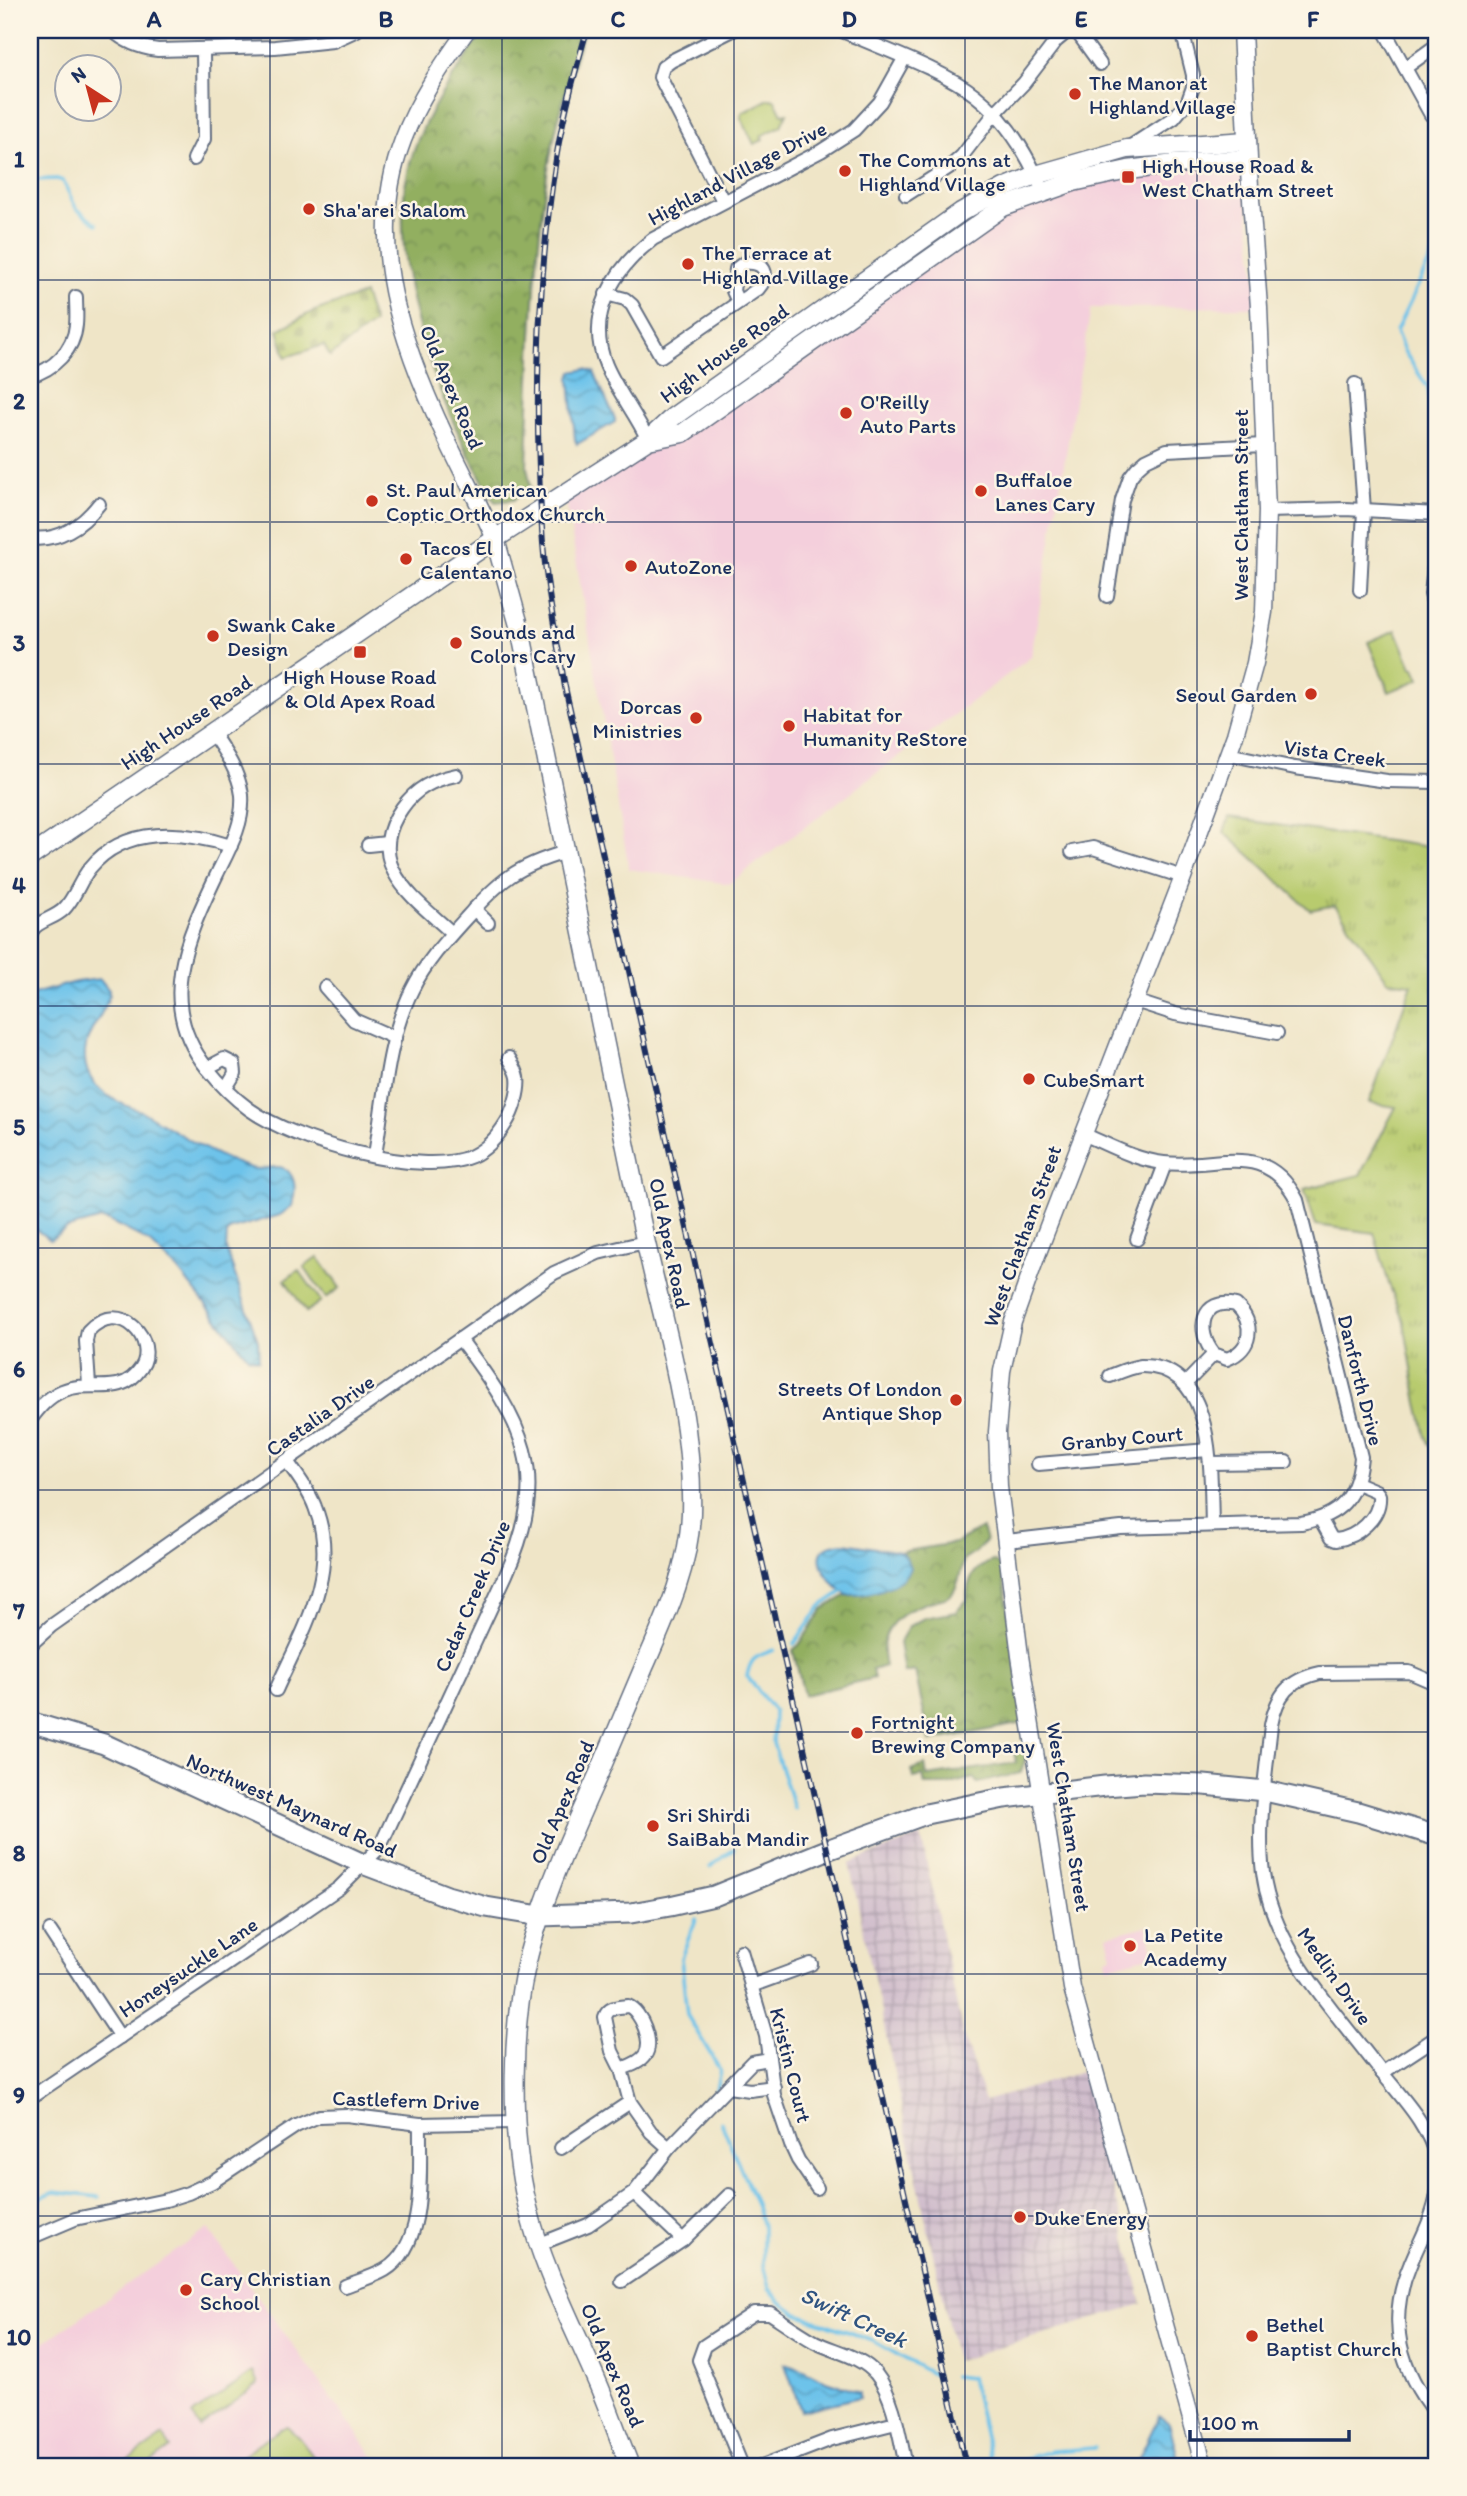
<svg xmlns="http://www.w3.org/2000/svg" width="1467" height="2496" font-family="Itim,sans-serif">
<defs>
<pattern id="industrial-grid" width="8" height="8" patternUnits="userSpaceOnUse" patternTransform="scale(1.75)"><rect width="8" height="8" fill="#d0bdcc"/><path d="M0 4h8M4 0v8" fill="none" stroke="#a89aa9"/></pattern>
<pattern id="forest-crowns" width="20" height="18" patternUnits="userSpaceOnUse" patternTransform="scale(1.75)"><rect width="20" height="18" fill="#92af61"/><path d="M2 6a3 3 0 1 1 6 0M12 15a3 3 0 1 1 6 0" fill="none" stroke="#768f53"/></pattern>
<pattern id="cemetery-stones" width="16" height="16" patternUnits="userSpaceOnUse" patternTransform="scale(1.75)"><rect width="16" height="16" fill="#b8cb6e"/><path d="M2 7V4a2 2 0 0 1 4 0v3zM10 15v-3a2 2 0 0 1 4 0v3z" fill="#95a55e"/></pattern>
<pattern id="park-tufts" width="24" height="20" patternUnits="userSpaceOnUse" patternTransform="scale(1.75)"><rect width="24" height="20" fill="#b8cb6e"/><path d="M3 7l-1-3M5 7V3M7 7l1-3M15 17l-1-3M17 17v-4M19 17l1-3" fill="none" stroke="#95a55e"/></pattern>
<pattern id="water-waves" width="16" height="10" patternUnits="userSpaceOnUse" patternTransform="scale(1.75)"><rect width="16" height="10" fill="#6dc3ea"/><path d="M0 5q4-4 8 0t8 0" fill="none" stroke="#599fc1"/></pattern>
</defs>
<rect width="100%" height="100%" fill="#fcf5e5"/>
<filter id="ink" filterUnits="userSpaceOnUse"><feTurbulence type="fractalNoise" baseFrequency=".0143" numOctaves="2"/><feDisplacementMap in="SourceGraphic" scale="14" xChannelSelector="R" yChannelSelector="G"/><feConvolveMatrix kernelMatrix="1 2 1 2 8 2 1 2 1" color-interpolation-filters="sRGB"/></filter>
<filter id="wash" filterUnits="userSpaceOnUse"><feTurbulence type="fractalNoise" baseFrequency=".00686" numOctaves="4" result="noise"/><feDisplacementMap in="SourceGraphic" scale="28" xChannelSelector="R" yChannelSelector="G"/><feGaussianBlur stdDeviation="1.57" result="paint"/><feColorMatrix in="noise" values="0 0 0 0 0 0 0 0 0 0 0 0 0 0 0 0 0 1.4 0 .05"/><feComposite in="paint" operator="in"/></filter>
<g filter="url(#wash)">
<rect width="100%" height="100%" fill="#efe5c7"/>
<g fill="#f4cfdc">
<path d="M1242,158l17,149 -168,1 -60,349 -302,227 -100,-15 -64,-374 83,-55 35,-8 145,-100 215,-141z"/>
<path d="M1147,1926l7,29 -47,12 -2,-9 7,-2 -5,-20z"/>
<path d="M208,2229l173,237h-351v-114z"/>
</g>
<path fill="url(#industrial-grid)" d="M921,1836l42,199 22,66 100,-30 57,233 -186,57 -107,-498z"/>
<g fill="#b8cb6e" stroke="#6a7d66" stroke-width="2">
<path d="M769,99l6,1 7,14 5,-1 -6,13 -20,10 2,4 -9,4 -13,-26 1,-5z"/>
<path d="M1396,630l16,38h3l5,11 -31,13 -21,-50z"/>
<path d="M318,1257l22,31 -14,10 -22,-31z"/>
<path d="M299,1270l22,31 -15,11 -21,-32z"/>
<path d="M253,2372l6,12 -59,43 -8,-12z"/>
<path d="M287,2427l12,11 21,28h-92l52,-37z"/>
<path d="M163,2436l8,12 -26,18h-26z"/>
</g>
<g fill="url(#forest-crowns)" stroke="#566f60" stroke-width="2">
<path d="M485,30h99c-15,47 -29,95 -37,144 -14,97 -17,195 -20,293l4,21 -18,12 -18,2c-54,-88 -117,-247 -82,-349 15,-45 45,-84 72,-123z"/>
<path d="M982,1528l4,13 -10,11 -12,8c-3,9 -5,23 -10,31 -5,8 -17,9 -25,11 -31,10 -53,28 -44,64l-13,4 2,8 -70,17 -11,-45 6,-5 24,-36 24,-14 3,1 56,-39 -6,-5 55,-9z"/>
<path d="M993,1561l9,6 22,156 -94,18 -15,-70 -11,2 -5,-30 10,-17 15,-8 32,-6 11,-12c0,-19 6,-33 26,-39z"/>
<path d="M1022,1750l5,3 -6,20 -44,10 -3,-5 -28,7h-21l-2,-9 -10,2 -2,-8 14,-5 2,11 89,-13 -2,-12z"/>
</g>
<path fill="url(#cemetery-stones)" stroke="#6a7d66" stroke-width="2" d="M364,294l10,29 -44,33 -6,-11 -38,12 -8,-27 34,-18z"/>
<path fill="url(#park-tufts)" stroke="#6a7d66" stroke-width="2" d="M1229,818l208,30v628l-5,-27 -6,-12 -8,-34 -14,-81 -15,-38 -15,-51 -58,-8 -12,-36 56,-14 36,-68 -27,-4 43,-119 -24,-3 -53,-76 -25,5 -86,-78z"/>
<g fill="url(#water-waves)" stroke="#4479a4" stroke-width="2">
<path d="M586,369l8,3 21,47v3l-38,22 -2,-4 -5,-62 2,-6z"/>
<path d="M100,979l9,11v6c-4,15 -14,26 -20,40 -16,42 17,64 52,75 35,20 71,46 110,57 14,5 30,-9 40,7 6,9 3,22 1,31l-12,9 -49,14 -4,4 -1,16 32,92 1,19 -11,-3 -69,-86 -28,-27 -14,-9 -28,-14 -8,-2 -33,9 -18,12 -20,-15v-230l46,-13z"/>
<path d="M844,1543l56,9 6,5 4,11c-8,20 -43,28 -63,27 -21,-14 -46,-50 -3,-52z"/>
<path d="M785,2364c13,1 24,10 37,15 12,6 26,7 38,13v5l-59,14z"/>
<path d="M1159,2416l10,7 11,43h-45z"/>
</g>
<g fill="none" stroke-linecap="round" stroke-linejoin="round">
<g stroke="#6dc3ea" stroke-width="3.5">
<path d="M30,180l27,-1 6,2 13,27 21,16"/>
<path d="M1437,246l-41,85 8,20 24,37 6,43 3,7"/>
<path d="M794,1644l27,-38 21,-14"/>
<path d="M774,1650c-18,7 -23,6 -27,26l27,35 -1,32 21,65"/>
<path d="M710,1867l24,-18"/>
<path d="M696,1919l-15,39 6,57 33,55 -4,20"/>
<path d="M721,2122l36,85 6,19v39l6,23 11,13 18,13 75,27 61,34"/>
<path d="M30,2202l24,-10 45,5"/>
<path d="M953,2376l18,2 21,88"/>
<path d="M998,2466l53,-15 44,-3"/>
</g>
</g>
</g>
<g filter="url(#ink)">
<g fill="none" stroke-linecap="round" stroke-linejoin="round">
<defs>
<g id="minor">
<path d="M112,30c13,12 29,18 46,20l117,-3 58,-6 24,-11"/>
<path d="M840,30c40,18 102,39 135,65 31,24 53,60 68,96"/>
<path d="M1022,30l7,3"/>
<path d="M1384,30l47,85"/>
<path d="M1405,68l32,-23"/>
<path d="M1128,148l46,-30 14,-17 5,-14v-12l-11,-45"/>
<path d="M194,159l10,-20 -1,-89"/>
<path d="M906,195l45,-29 11,-10 33,-43 29,-30 32,-42 12,-10 9,1 23,32"/>
<path d="M723,201l-63,-124 3,-10 8,-6 62,-31"/>
<path d="M606,294l19,5 7,6 29,51 97,-67c13,-15 7,-28 -14,-26l-8,6 -3,22 5,11"/>
<path d="M30,376c23,-6 44,-26 46,-51 1,-9 0,-19 0,-28"/>
<path d="M1355,384l9,126 -4,80"/>
<path d="M648,440c-12,-26 -31,-49 -42,-75 -21,-50 8,-96 47,-126l168,-88 33,-21 26,-28 24,-43"/>
<path d="M1267,511l78,-2 92,5"/>
<path d="M30,538c28,4 52,-12 69,-34"/>
<path d="M1437,538l-6,56 6,26"/>
<path d="M1107,596l15,-96 8,-23 7,-9 9,-8 21,-10 97,-5"/>
<path d="M212,733c13,19 27,39 30,62 2,27 -11,51 -23,75 -31,65 -65,133 -12,198 12,15 27,30 42,41 44,32 172,70 223,47 15,-7 26,-20 34,-33 7,-11 14,-32 12,-46 -1,-6 -6,-14 -9,-19"/>
<path d="M1228,754l67,14 92,13 50,1"/>
<path d="M368,845l19,-2"/>
<path d="M1072,852l21,-4 90,29"/>
<path d="M474,909l14,14"/>
<path d="M452,933c-38,-35 -90,-69 -50,-125 14,-20 31,-28 54,-33"/>
<path d="M30,934c2,-3 3,-6 6,-8 9,-7 20,-9 28,-17 11,-11 16,-29 26,-41 35,-43 94,-37 141,-22"/>
<path d="M325,987l29,33 41,18"/>
<path d="M1135,1001l40,13 102,19"/>
<path d="M207,1068l17,-9 10,5 1,9 -9,15"/>
<path d="M375,1155c9,-54 12,-115 37,-165 13,-27 34,-50 54,-72 34,-38 51,-52 100,-66"/>
<path d="M1137,1239l28,-75"/>
<path d="M1110,1376c10,-4 21,-9 31,-10 76,-1 69,107 71,159"/>
<path d="M1186,1383l28,-29 13,5c26,-10 28,-36 9,-54 -35,-8 -41,26 -22,49"/>
<path d="M30,1420c9,-12 18,-23 32,-29 30,-13 58,8 79,-23 18,-26 -20,-72 -53,-37l-2,10 3,44"/>
<path d="M1210,1463l76,-1"/>
<path d="M1038,1464l170,-14"/>
<path d="M1321,1520l10,18 5,2c21,-3 45,-22 43,-45l-3,-4 -19,-8"/>
<path d="M1007,1541l114,-13 180,-5c40,-7 56,-26 60,-66l-64,-257c-32,-61 -79,-31 -133,-37 -29,-3 -55,-18 -81,-29"/>
<path d="M30,1645l21,-19 503,-353 44,-20 47,-11"/>
<path d="M1430,1681l-21,-9 -89,1c-31,7 -43,21 -49,52 -5,48 -14,100 -8,148 10,75 68,133 112,191 23,30 54,59 62,97"/>
<path d="M276,1690c26,-58 65,-119 39,-183 -6,-17 -18,-31 -28,-46"/>
<path d="M50,1931l70,106"/>
<path d="M741,1951l25,85 8,59 17,50 7,15 19,28"/>
<path d="M751,1986l60,-22"/>
<path d="M621,2069c8,-3 19,-6 24,-14 9,-12 -4,-44 -17,-49 -10,1 -20,1 -23,11l7,34 9,18 9,33 21,30 18,16"/>
<path d="M1382,2073l55,-36"/>
<path d="M728,2087l22,3 24,-3"/>
<path d="M30,2098l309,-210 38,-38 6,-10 123,-265c46,-103 17,-152 -46,-236"/>
<path d="M561,2148l69,-46"/>
<path d="M634,2193l49,47"/>
<path d="M1437,2194c-4,25 -18,48 -27,71 -24,57 -10,105 27,151"/>
<path d="M30,2238l45,-19 91,-19 22,-7 24,-11 84,-56 23,-10 27,-1 74,9 95,-2"/>
<path d="M540,2244l48,-19 46,-32 35,-45 83,-86 17,-3"/>
<path d="M622,2281l61,-41 46,-45"/>
<path d="M345,2286c13,-5 28,-9 40,-16 43,-26 34,-102 35,-146"/>
<path d="M742,2466l-43,-106 5,-14 50,-33h16c15,10 29,20 45,29 20,10 46,14 61,32 18,22 24,65 30,92"/>
<path d="M762,2466l70,-27 64,-16"/>
</g>
<g id="tertiary">
<path d="M467,30c-25,35 -49,70 -64,110 -39,102 -1,205 43,298 16,34 34,67 49,101"/>
<path d="M1204,2466l-132,-478 -52,-332 -21,-169 -2,-55 5,-61 11,-49 24,-67 146,-378 52,-142 20,-72 9,-51 3,-101 -8,-204 -11,-148"/>
</g>
<g id="secondary">
<path d="M648,440l35,-7 320,-226 70,-25 55,-12 47,-6 73,-5 -6,-129"/>
<path d="M495,539l25,90c40,194 80,388 119,582 20,100 55,199 52,302 -2,55 -25,104 -47,154 -15,36 -30,71 -45,106 -25,55 -50,111 -67,169 -22,75 -23,191 -4,266 15,62 46,119 71,178 11,26 20,53 31,80"/>
<path d="M30,857l465,-318 153,-99 25,-23 288,-205 43,-24 32,-13 91,-26 120,-8"/>
</g>
<path id="primary" d="M30,1722l74,22 259,120 84,32 39,11 54,9 91,-3 39,-7 44,-10 113,-46 99,-36 78,-16 101,-12 39,-3 60,2 61,6 93,21 79,24"/>
</defs>
<use href="#minor" stroke="#656f83" stroke-width="16"/>
<use href="#tertiary" stroke="#656f83" stroke-width="19"/>
<use href="#secondary" stroke="#656f83" stroke-width="21"/>
<use href="#primary" stroke="#656f83" stroke-width="23"/>
<use href="#minor" stroke="#fff" stroke-width="12"/>
<use href="#tertiary" stroke="#fff" stroke-width="16"/>
<use href="#secondary" stroke="#fff" stroke-width="18"/>
<use href="#primary" stroke="#fff" stroke-width="19"/>
<defs>
<path id="rail" d="M587,30c-12,42 -24,85 -31,129 -19,122 -22,247 -14,370 3,53 14,106 23,158l401,1779"/>
</defs>
<use href="#rail" stroke="#1b2f5e" stroke-width="6"/>
<use href="#rail" stroke="#fcf5e5" stroke-width="3.5" stroke-dasharray="10" stroke-linecap="butt"/>
</g>
</g>
<path fill="none" stroke="#1b2f5e" stroke-width="2" stroke-opacity="0.55" d="M270,30v2436M502,30v2436M734,30v2436M965,30v2436M1197,30v2436M30,280h1407M30,522h1407M30,764h1407M30,1006h1407M30,1248h1407M30,1490h1407M30,1732h1407M30,1974h1407M30,2216h1407"/>
<g fill="#c8321e" stroke="#fcf5e5" stroke-width="2.5">
<circle cx="1075" cy="94" r="7"/>
<circle cx="845" cy="171" r="7"/>
<rect x="1121" y="170" width="14" height="14" rx="3.5"/>
<circle cx="309" cy="209" r="7"/>
<circle cx="688" cy="264" r="7"/>
<circle cx="846" cy="413" r="7"/>
<circle cx="981" cy="491" r="7"/>
<circle cx="372" cy="501" r="7"/>
<circle cx="406" cy="559" r="7"/>
<circle cx="631" cy="566" r="7"/>
<circle cx="213" cy="636" r="7"/>
<circle cx="456" cy="643" r="7"/>
<rect x="353" y="645" width="14" height="14" rx="3.5"/>
<circle cx="1311" cy="694" r="7"/>
<circle cx="696" cy="718" r="7"/>
<circle cx="789" cy="726" r="7"/>
<circle cx="1029" cy="1079" r="7"/>
<circle cx="956" cy="1400" r="7"/>
<circle cx="857" cy="1733" r="7"/>
<circle cx="653" cy="1826" r="7"/>
<circle cx="1130" cy="1946" r="7"/>
<circle cx="1020" cy="2217" r="7"/>
<circle cx="186" cy="2290" r="7"/>
<circle cx="1252" cy="2336" r="7"/>
</g>
<g text-anchor="middle" dominant-baseline="central" stroke-width="5" stroke-linejoin="round" paint-order="stroke">
<g font-size="21" fill="#1b2f5e" stroke="#fcf5e5" text-anchor="start">
<text x="1089" y="82">The Manor at<tspan x="1089" dy="24">Highland Village</tspan></text>
<text x="859" y="159">The Commons at<tspan x="859" dy="24">Highland Village</tspan></text>
<text x="1142" y="165">High House Road &amp;<tspan x="1142" dy="24">West Chatham Street</tspan></text>
<text x="323" y="209">Sha'arei Shalom</text>
<text x="702" y="252">The Terrace at<tspan x="702" dy="24">Highland Village</tspan></text>
<text x="860" y="401">O'Reilly<tspan x="860" dy="24">Auto Parts</tspan></text>
<text x="995" y="479">Buffaloe<tspan x="995" dy="24">Lanes Cary</tspan></text>
<text x="386" y="489">St. Paul American<tspan x="386" dy="24">Coptic Orthodox Church</tspan></text>
<text x="420" y="547">Tacos El<tspan x="420" dy="24">Calentano</tspan></text>
<text x="645" y="566">AutoZone</text>
<text x="227" y="624">Swank Cake<tspan x="227" dy="24">Design</tspan></text>
<text x="470" y="631">Sounds and<tspan x="470" dy="24">Colors Cary</tspan></text>
<text x="360" y="676" text-anchor="middle">High House Road<tspan x="360" dy="24">&amp; Old Apex Road</tspan></text>
<text x="1297" y="694" text-anchor="end">Seoul Garden</text>
<text x="682" y="706" text-anchor="end">Dorcas<tspan x="682" dy="24">Ministries</tspan></text>
<text x="803" y="714">Habitat for<tspan x="803" dy="24">Humanity ReStore</tspan></text>
<text x="1043" y="1079">CubeSmart</text>
<text x="942" y="1388" text-anchor="end">Streets Of London<tspan x="942" dy="24">Antique Shop</tspan></text>
<text x="871" y="1721">Fortnight<tspan x="871" dy="24">Brewing Company</tspan></text>
<text x="667" y="1814">Sri Shirdi<tspan x="667" dy="24">SaiBaba Mandir</tspan></text>
<text x="1144" y="1934">La Petite<tspan x="1144" dy="24">Academy</tspan></text>
<text x="1034" y="2217">Duke Energy</text>
<text x="200" y="2278">Cary Christian<tspan x="200" dy="24">School</tspan></text>
<text x="1266" y="2324">Bethel<tspan x="1266" dy="24">Baptist Church</tspan></text>
</g>
<g font-size="21" fill="#1b2f5e" stroke="#fcf5e5">
<text transform="translate(737 173) rotate(-28)">Highland Village Drive</text>
<text transform="translate(724 353) rotate(-36)">High House Road</text>
<text transform="translate(452 387) rotate(67)">Old Apex Road</text>
<text transform="translate(1240 505) rotate(-90)">West Chatham Street</text>
<text transform="translate(186 722) rotate(-34)">High House Road</text>
<text transform="translate(1335 753) rotate(8)">Vista Creek</text>
<text transform="translate(1022 1236) rotate(-70)">West Chatham Street</text>
<text transform="translate(670 1243) rotate(78)">Old Apex Road</text>
<text transform="translate(1361 1380) rotate(76)">Danforth Drive</text>
<text transform="translate(320 1415) rotate(-35)">Castalia Drive</text>
<text transform="translate(1122 1438) rotate(-5)">Granby Court</text>
<text transform="translate(472 1596) rotate(-67)">Cedar Creek Drive</text>
<text transform="translate(562 1802) rotate(-67)">Old Apex Road</text>
<text transform="translate(292 1805) rotate(24)">Northwest Maynard Road</text>
<text transform="translate(1069 1817) rotate(81)">West Chatham Street</text>
<text transform="translate(188 1967) rotate(-34)">Honeysuckle Lane</text>
<text transform="translate(1335 1976) rotate(55)">Medlin Drive</text>
<text transform="translate(791 2065) rotate(76)">Kristin Court</text>
<text transform="translate(406 2100) rotate(2)">Castlefern Drive</text>
<text transform="translate(613 2365) rotate(67)">Old Apex Road</text>
</g>
<g font-size="23" font-style="italic" fill="#305481" stroke="#fcf5e5">
<text transform="translate(854 2317) rotate(25)">Swift Creek</text>
</g>
</g>
<rect width="1467" height="2496" fill="none" stroke="#fcf5e5" stroke-width="77"/>
<g transform="translate(88 88) rotate(324)"><circle r="33" fill="#fcf5e5" stroke="#a2a6af" stroke-width="2"/>
<path d="M0-5L12 26L0 18L-12 26Z" fill="#c8321e"/>
<text y="-10" font-size="19" font-weight="bold" text-anchor="middle" fill="#1b2f5e">N</text>
</g>
<path d="M1190 2430v10h159v-10" fill="none" stroke="#1b2f5e" stroke-width="3.5"/>
<text x="1201" y="2430" font-size="21" fill="#1b2f5e" stroke="#fcf5e5" stroke-width="5" paint-order="stroke">100 m</text>
<rect x="38" y="38" width="1390" height="2420" fill="none" stroke="#1b2f5e" stroke-width="2.5"/>
<g font-size="23" text-anchor="middle" font-weight="bold" fill="#1b2f5e">
<text x="154" y="27">A</text>
<text x="386" y="27">B</text>
<text x="618" y="27">C</text>
<text x="849" y="27">D</text>
<text x="1081" y="27">E</text>
<text x="1313" y="27">F</text>
<text x="19" y="167">1</text>
<text x="19" y="409">2</text>
<text x="19" y="651">3</text>
<text x="19" y="893">4</text>
<text x="19" y="1135">5</text>
<text x="19" y="1377">6</text>
<text x="19" y="1619">7</text>
<text x="19" y="1861">8</text>
<text x="19" y="2103">9</text>
<text x="19" y="2345">10</text>
</g>
</svg>
